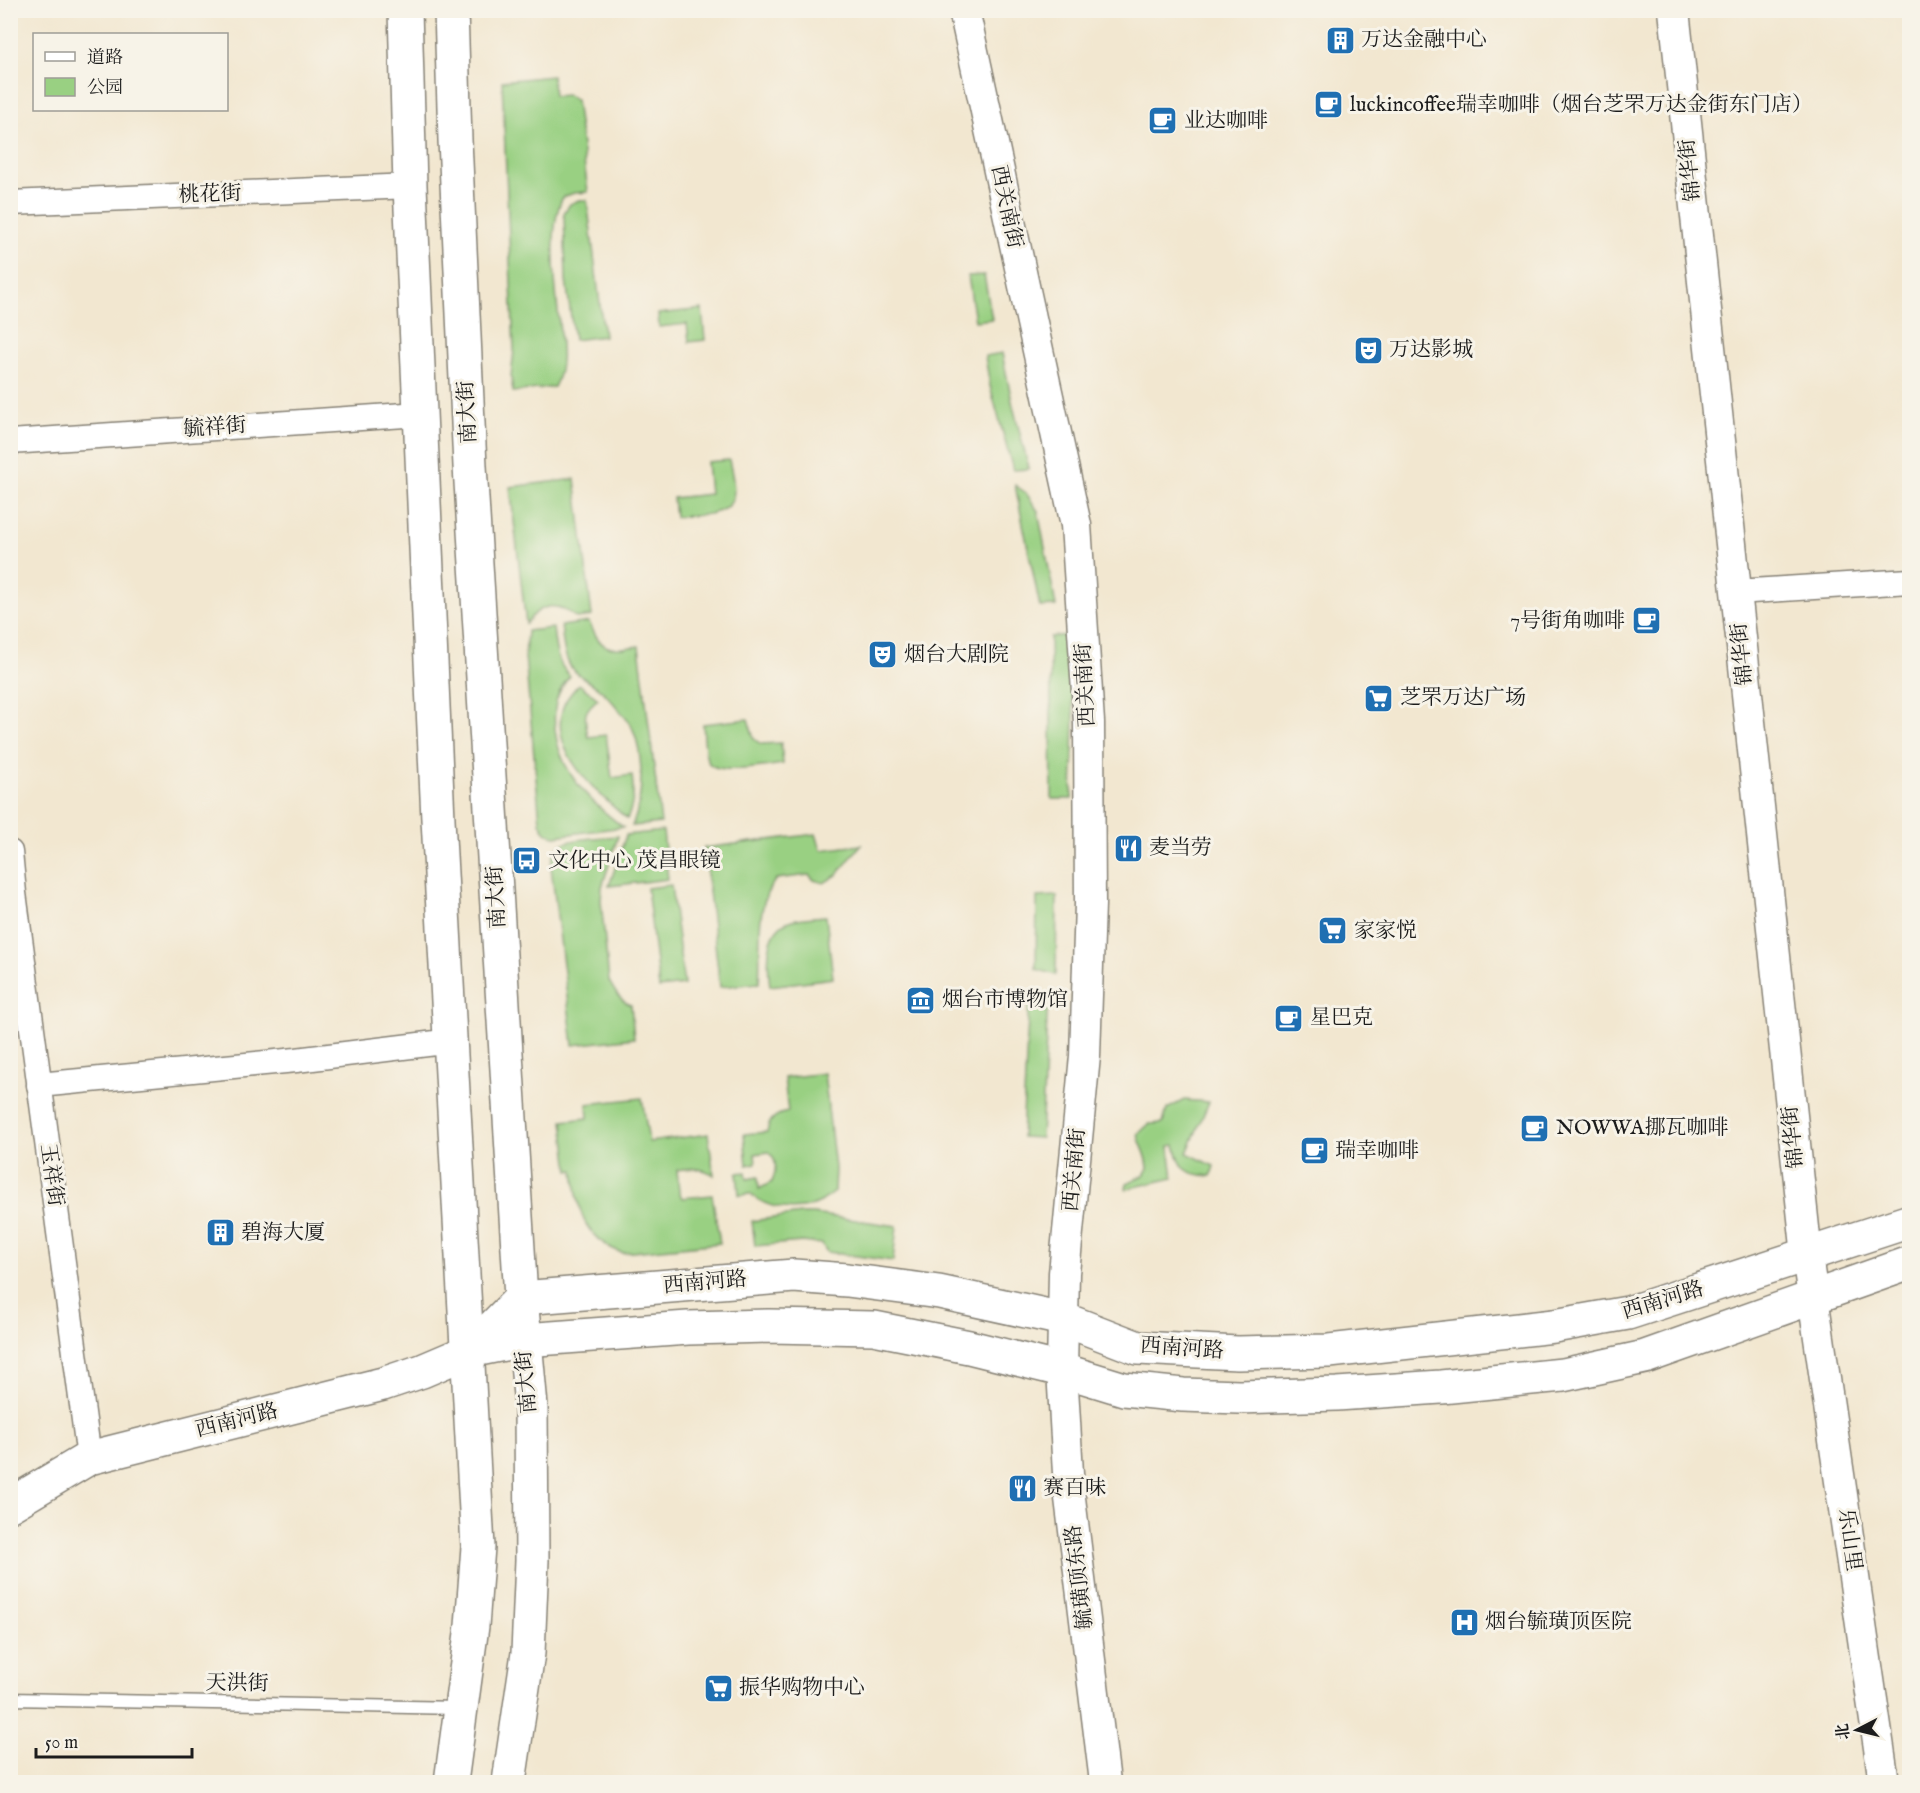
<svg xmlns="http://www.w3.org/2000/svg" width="1920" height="1793" font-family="'IM FELL English','Noto Serif SC',serif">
<rect width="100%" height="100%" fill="#f7f3e8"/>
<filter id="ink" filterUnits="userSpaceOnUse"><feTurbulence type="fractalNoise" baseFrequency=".0167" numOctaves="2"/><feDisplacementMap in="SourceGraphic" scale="12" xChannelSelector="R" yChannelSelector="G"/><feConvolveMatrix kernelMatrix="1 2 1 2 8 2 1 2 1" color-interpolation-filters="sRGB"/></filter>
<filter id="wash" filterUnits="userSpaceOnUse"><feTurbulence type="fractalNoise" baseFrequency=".008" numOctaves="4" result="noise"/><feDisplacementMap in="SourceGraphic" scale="24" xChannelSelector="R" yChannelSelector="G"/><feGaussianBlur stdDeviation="1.35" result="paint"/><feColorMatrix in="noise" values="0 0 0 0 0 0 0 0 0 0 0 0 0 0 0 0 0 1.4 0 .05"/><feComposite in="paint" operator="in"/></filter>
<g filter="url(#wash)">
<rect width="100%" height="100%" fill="#f2e7d0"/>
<g fill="#99d082" stroke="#5a764f" stroke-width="1.5">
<path d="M552,76l2,20 13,-1 9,5 12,92 -14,1 -11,4c-16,30 -7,92 -4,125 2,22 6,45 -5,65l-41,5 -2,-15 3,-27 -12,-269z"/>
<path d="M579,200h8l17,136 -30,4 -8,-60 -2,-67 6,-9z"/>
<path d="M984,275l8,44 -17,2 -7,-45z"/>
<path d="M702,309l3,31 -16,2 -2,-18 -28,3 -1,-13z"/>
<path d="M1002,353l11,53 16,63 -16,1 -23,-84 -5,-30z"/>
<path d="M729,460c2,10 7,27 4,37 -5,21 -41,18 -58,20l-2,-19 37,-4 -3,-32z"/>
<path d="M575,479l17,137 -16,2c-19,-17 -36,-15 -50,6l-16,-137z"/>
<path d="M1015,485l11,8 12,18 18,95 -16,1z"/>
<path d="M589,622c13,30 19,28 50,24l22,177 -29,3c12,-27 12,-72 0,-99 -3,-6 -24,-31 -29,-35 -10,-9 -25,-15 -33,-26 -7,-12 -7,-27 -9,-40z"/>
<path d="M553,628c2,18 3,35 17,48 -14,16 -17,31 -15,52 4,44 34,73 68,99l-68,9c-9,-2 -12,-6 -15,-14l-15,-166 2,-25z"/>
<path d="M1067,635l7,83 -2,81h-20l-2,-162z"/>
<path d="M579,684l19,15c-17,14 -13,18 -10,38l18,-2 6,43 20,-3c2,17 2,29 -5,44 -29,-26 -79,-67 -64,-112 3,-9 10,-16 16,-23z"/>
<path d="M748,719l6,20 7,5 20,-1 2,21c-14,2 -66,12 -75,-2 -4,-7 -4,-30 -5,-38z"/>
<path d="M663,831l5,48 -59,7 17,-51z"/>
<path d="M816,834l5,16 40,-5 -24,30 -13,8 -10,-3 -5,-5 -33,4c-23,27 -14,71 -17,104l-39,4 -16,-139z"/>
<path d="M618,836l-16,51 -1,14 8,80c6,11 10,19 22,24l3,33 -61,7 -22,-178c1,-6 2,-14 6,-19 9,-11 47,-10 61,-12z"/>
<path d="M671,885l13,100 -25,3 -12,-100z"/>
<path d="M1057,896l-1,79 -20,-6 1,-72z"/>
<path d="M826,916l7,62 -63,8c-3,-22 -5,-59 22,-66 11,-3 23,-3 34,-4z"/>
<path d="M1029,998l19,1 -7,139 -19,-1z"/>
<path d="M824,1073l11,95 -1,23c-21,24 -61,22 -84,3l-11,1 -2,-22 9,-1 1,7 11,-2 1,12 13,-7c4,-11 6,-21 -3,-30l-14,2 1,9 -9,2 -3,-31 23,-2c2,-13 9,-18 21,-20l-4,-34z"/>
<path d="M642,1098l7,44 59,-8 6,41c-12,-8 -23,-7 -37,-5l2,21 3,7 30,-3 8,48 -98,10c-41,-16 -44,-44 -48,-83l-5,1 -6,-50 25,-3 -1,-14z"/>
<path d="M1184,1100l25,2 -22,51 27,13 -3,10c-27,-1 -30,-8 -36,-31l-6,1 4,32 -47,11 1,-6 17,-8 4,-7c-1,-17 -8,-21 -10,-34l11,-10 14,-1 4,-14z"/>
<path d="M801,1214h12l84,12 -4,35 -66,-9 -5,-8 -20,-2 -47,4 -3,-25z"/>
</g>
</g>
<g filter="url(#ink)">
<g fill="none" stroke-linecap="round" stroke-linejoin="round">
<defs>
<path id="service" d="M10,1699l449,9"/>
<g id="minor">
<path d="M10,203l400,-17"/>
<path d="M10,442l410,-28"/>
<path d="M1736,592l174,-11"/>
<path d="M10,852l4,41 75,565"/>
<path d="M39,1085l257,-25 156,-19"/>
</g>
<g id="tertiary">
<path d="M964,10l112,515 13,197 1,182 -5,152 -21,217 -2,97 7,120 36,292"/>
<path d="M1674,10l133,1246 77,526"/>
</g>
<g id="secondary">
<path d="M469,1351l52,-53 273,-22 53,4 92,12 124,27 75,29 100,5 91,-2 225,-25 74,-13 282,-92"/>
<path d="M10,1505l79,-47 294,-74 39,-13 47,-20 55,-11 164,-12 81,-2 105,2 95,19 93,23 62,19 59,6 56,2 98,-3 104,-7 122,-12 82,-18 265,-94"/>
</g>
<g id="primary">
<path d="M405,10l5,176 28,633 40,728 -6,79 -21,156"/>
<path d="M451,10l4,130 15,326 51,832 10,108 1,154 -4,93 -19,129"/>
</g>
</defs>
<use href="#service" stroke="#878276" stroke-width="15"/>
<use href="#minor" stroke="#878276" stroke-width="27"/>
<use href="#tertiary" stroke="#878276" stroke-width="33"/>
<use href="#secondary" stroke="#878276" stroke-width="36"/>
<use href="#primary" stroke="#878276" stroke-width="36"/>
<use href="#service" stroke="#fff" stroke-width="12"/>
<use href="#minor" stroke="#fff" stroke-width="24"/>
<use href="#tertiary" stroke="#fff" stroke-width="30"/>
<use href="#secondary" stroke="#fff" stroke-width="33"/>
<use href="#primary" stroke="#fff" stroke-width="33"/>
</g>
</g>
<defs>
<symbol id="building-square" viewBox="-11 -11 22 22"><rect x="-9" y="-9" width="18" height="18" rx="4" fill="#1f6fb2" stroke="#f7f3e8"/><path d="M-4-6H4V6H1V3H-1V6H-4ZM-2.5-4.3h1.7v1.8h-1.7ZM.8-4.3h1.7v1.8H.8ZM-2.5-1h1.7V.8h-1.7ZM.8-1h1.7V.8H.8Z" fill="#fff"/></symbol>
<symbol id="cafe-square" viewBox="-11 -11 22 22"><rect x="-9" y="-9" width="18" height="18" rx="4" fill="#1f6fb2" stroke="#f7f3e8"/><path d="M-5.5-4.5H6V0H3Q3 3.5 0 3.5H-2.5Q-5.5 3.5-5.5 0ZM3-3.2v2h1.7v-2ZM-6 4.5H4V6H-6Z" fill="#fff"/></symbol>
<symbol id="theatre-square" viewBox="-11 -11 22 22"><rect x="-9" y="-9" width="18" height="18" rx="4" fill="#1f6fb2" stroke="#f7f3e8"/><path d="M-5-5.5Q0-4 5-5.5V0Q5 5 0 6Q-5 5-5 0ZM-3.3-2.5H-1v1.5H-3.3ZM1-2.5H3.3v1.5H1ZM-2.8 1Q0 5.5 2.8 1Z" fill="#fff"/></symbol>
<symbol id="supermarket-square" viewBox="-11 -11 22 22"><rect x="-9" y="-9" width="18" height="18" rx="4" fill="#1f6fb2" stroke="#f7f3e8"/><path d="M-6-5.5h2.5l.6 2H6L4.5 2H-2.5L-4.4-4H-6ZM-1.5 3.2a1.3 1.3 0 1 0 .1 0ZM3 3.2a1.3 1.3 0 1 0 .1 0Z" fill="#fff"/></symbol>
<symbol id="restaurant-square" viewBox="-11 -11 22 22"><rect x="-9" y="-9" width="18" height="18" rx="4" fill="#1f6fb2" stroke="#f7f3e8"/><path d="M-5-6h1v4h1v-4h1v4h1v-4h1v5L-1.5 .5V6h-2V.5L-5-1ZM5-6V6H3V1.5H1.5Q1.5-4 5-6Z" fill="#fff"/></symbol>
<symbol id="bus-square" viewBox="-11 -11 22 22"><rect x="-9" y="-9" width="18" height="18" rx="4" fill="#1f6fb2" stroke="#f7f3e8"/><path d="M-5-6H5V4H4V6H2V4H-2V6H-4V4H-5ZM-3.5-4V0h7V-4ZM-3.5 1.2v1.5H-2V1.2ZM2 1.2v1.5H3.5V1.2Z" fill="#fff"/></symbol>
<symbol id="museum-square" viewBox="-11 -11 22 22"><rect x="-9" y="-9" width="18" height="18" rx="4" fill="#1f6fb2" stroke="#f7f3e8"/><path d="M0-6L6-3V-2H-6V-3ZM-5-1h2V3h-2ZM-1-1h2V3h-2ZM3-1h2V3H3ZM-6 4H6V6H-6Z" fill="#fff"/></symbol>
<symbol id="hospital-square" viewBox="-11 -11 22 22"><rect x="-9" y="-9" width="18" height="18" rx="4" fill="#1f6fb2" stroke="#f7f3e8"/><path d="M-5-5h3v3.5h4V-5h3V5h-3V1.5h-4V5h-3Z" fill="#fff"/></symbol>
</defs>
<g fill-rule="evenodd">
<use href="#building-square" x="1324" y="24" width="33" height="33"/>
<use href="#cafe-square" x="1312" y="88" width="33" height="33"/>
<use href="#cafe-square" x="1146" y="104" width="33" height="33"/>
<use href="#theatre-square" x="1352" y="334" width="33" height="33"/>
<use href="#cafe-square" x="1630" y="604" width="33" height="33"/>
<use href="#theatre-square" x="866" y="638" width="33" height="33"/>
<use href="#supermarket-square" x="1362" y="682" width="33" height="33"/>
<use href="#restaurant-square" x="1112" y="832" width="33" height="33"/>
<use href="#bus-square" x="510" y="844" width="33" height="33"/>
<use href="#supermarket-square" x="1316" y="914" width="33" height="33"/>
<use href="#museum-square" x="904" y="984" width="33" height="33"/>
<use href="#cafe-square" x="1272" y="1002" width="33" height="33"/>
<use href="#cafe-square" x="1518" y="1112" width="33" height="33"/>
<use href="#cafe-square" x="1298" y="1134" width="33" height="33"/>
<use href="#building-square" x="204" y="1216" width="33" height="33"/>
<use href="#restaurant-square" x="1006" y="1472" width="33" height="33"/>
<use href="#hospital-square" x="1448" y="1606" width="33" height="33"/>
<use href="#supermarket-square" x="702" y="1672" width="33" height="33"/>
</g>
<g text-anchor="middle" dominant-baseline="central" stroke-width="6" stroke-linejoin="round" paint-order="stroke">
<g font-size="21" fill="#1c1c1c" stroke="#f7f3e8" text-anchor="start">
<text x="1361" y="40">万达金融中心</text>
<text x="1350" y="105">luckincoffee瑞幸咖啡（烟台芝罘万达金街东门店）</text>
<text x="1184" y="121">业达咖啡</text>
<text x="1389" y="350">万达影城</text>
<text x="1625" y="621" text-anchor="end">7号街角咖啡</text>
<text x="904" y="655">烟台大剧院</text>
<text x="1400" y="698">芝罘万达广场</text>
<text x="1149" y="848">麦当劳</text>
<text x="548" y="861">文化中心 茂昌眼镜</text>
<text x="1354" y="931">家家悦</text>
<text x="942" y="1000">烟台市博物馆</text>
<text x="1310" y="1018">星巴克</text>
<text x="1556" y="1128">NOWWA挪瓦咖啡</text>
<text x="1335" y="1151">瑞幸咖啡</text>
<text x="241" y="1233">碧海大厦</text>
<text x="1043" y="1488">赛百味</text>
<text x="1485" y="1622">烟台毓璜顶医院</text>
<text x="739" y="1688">振华购物中心</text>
</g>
<g font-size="21" fill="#1c1c1c" stroke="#f7f3e8">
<text transform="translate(1691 170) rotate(-96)">锦华街</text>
<text transform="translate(210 195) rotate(-2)">桃花街</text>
<text transform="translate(1006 207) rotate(78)">西关南街</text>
<text transform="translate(468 412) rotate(-93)">南大街</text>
<text transform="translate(215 428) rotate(-4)">毓祥街</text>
<text transform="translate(1743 654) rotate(-96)">锦华街</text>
<text transform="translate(1086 685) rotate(-93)">西关南街</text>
<text transform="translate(497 897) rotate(-93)">南大街</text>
<text transform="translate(1794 1137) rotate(-96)">锦华街</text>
<text transform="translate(1075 1170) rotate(-85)">西关南街</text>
<text transform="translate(51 1175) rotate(82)">玉祥街</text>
<text transform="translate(705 1283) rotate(-5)">西南河路</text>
<text transform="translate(1663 1301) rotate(-17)">西南河路</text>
<text transform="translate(1182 1349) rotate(4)">西南河路</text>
<text transform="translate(527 1382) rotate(-95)">南大街</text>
<text transform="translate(237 1421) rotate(-14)">西南河路</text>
<text transform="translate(1849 1540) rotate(82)">乐山里</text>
<text transform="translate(1080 1577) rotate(-97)">毓璜顶东路</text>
<text transform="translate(237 1684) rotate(1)">天洪街</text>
</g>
</g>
<rect width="1920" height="1793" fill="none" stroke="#f7f3e8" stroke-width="36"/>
<rect x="33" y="33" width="195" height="78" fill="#f7f3e8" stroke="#9f9d96" stroke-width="1.5"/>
<rect x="45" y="52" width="30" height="9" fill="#ffffff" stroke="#9f9d96" stroke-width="1.5"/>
<text x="87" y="63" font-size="18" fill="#1c1c1c">道路</text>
<rect x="45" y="78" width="30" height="18" fill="#99d082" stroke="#9f9d96" stroke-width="1.5"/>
<text x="87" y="93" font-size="18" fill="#1c1c1c">公园</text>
<g transform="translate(1857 1730) rotate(263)" stroke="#f7f3e8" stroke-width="4.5" paint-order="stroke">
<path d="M0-4.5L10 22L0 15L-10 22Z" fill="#1c1c1c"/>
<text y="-9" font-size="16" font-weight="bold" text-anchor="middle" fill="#1c1c1c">北</text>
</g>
<path d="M36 1748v9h156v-9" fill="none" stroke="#1c1c1c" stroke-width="3"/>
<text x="45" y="1748" font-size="18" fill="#1c1c1c" stroke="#f7f3e8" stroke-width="4.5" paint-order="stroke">50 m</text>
</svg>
